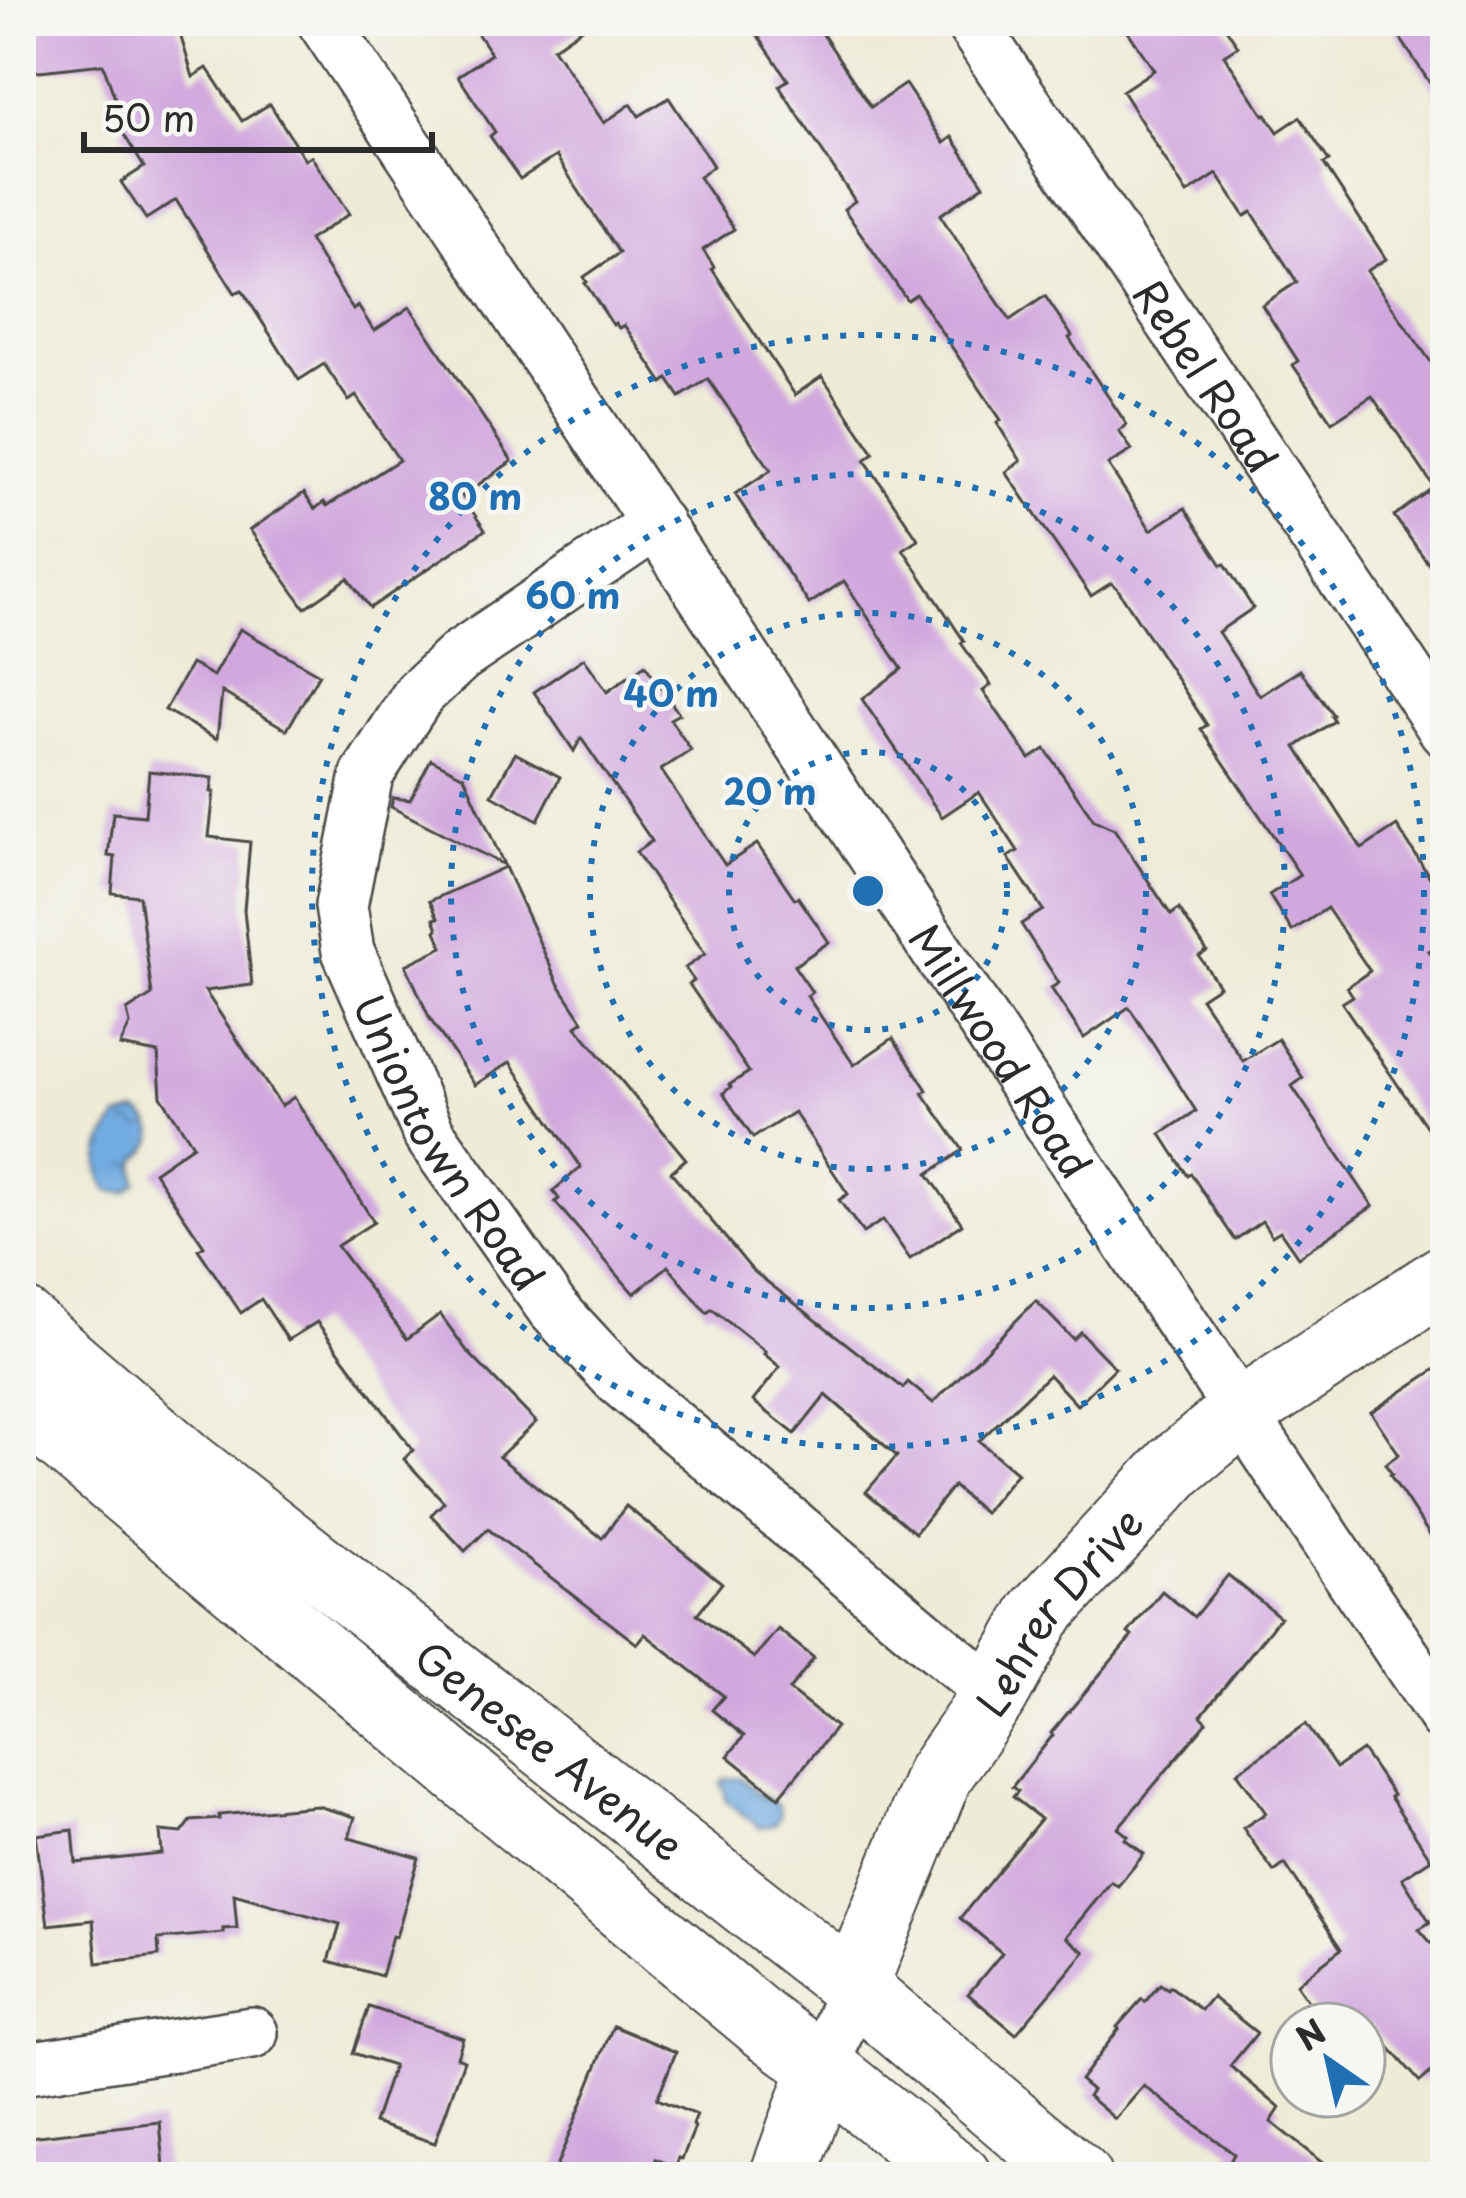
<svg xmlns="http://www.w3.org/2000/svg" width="1466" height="2198" font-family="'Playpen Sans',sans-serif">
<defs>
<pattern id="water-ripples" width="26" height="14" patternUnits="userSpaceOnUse" patternTransform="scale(3)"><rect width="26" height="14" fill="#71abe1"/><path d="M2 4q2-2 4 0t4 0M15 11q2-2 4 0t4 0" fill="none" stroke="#5d8bb7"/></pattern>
</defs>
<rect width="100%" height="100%" fill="#f6f6f2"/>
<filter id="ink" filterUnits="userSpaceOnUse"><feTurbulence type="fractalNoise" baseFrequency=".00833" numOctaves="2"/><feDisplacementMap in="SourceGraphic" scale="24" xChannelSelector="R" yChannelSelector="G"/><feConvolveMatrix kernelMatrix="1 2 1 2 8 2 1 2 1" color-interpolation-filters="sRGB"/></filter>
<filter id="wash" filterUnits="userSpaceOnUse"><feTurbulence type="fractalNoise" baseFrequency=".004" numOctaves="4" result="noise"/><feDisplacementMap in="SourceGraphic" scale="48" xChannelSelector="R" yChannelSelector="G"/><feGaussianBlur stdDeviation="2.7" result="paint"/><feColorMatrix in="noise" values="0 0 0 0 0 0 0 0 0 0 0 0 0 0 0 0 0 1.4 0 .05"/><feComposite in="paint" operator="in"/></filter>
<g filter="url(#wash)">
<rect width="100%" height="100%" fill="#eeebd7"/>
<g fill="url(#water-ripples)" stroke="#4e6b86" stroke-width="3">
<path d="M137,1113c12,5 18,13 17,27 -12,23 -22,11 -17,43l-11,10 -18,-2c-16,-27 -7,-49 10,-73z"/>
<path d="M726,1778l15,1 37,27 2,8 -5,10 -15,4 -35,-28v-9l-4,-7z"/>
</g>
<g id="blocks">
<g fill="#d1a8de">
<path d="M21,21h155l17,56 14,-9 35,53 28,-17 35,56 6,-4 38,58 -40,26 44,70 5,-4 16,25 36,-24 102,154 -50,35 23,34 -115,78 -22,-30 -43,30 -55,-78 54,-37 11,16 9,-7 3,4 72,-46 -43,-64 -7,5 -25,-37 -25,16 -57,-90 -7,3 -59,-93 -30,19 -25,-37 23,-15 -23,-37 4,-3 -22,-63 -82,9z"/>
<path d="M469,21h123l-39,27 51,75 27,-19 8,12 30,-18 44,68 -14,11 35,52 -31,21 11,17 -2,2 83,126 27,-19 52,77 -9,7 53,79 -15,10 61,92 -3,2 30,42 -8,6 47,68 15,-10 49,71 20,9 57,86 8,-6 28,42 -8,5 20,30 -18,12 42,63 35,-22 25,39 -11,8 81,120 -75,51 -18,-26 -8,5 -10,-15 -27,19 -44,-66 -3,2 -27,-42 35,-23 -67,-104 -45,31 -33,-50 8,-5 -38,-59 22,-14 -35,-53 10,-6 -39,-59 -37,25 -80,-118 40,-30 -58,-88 -35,23 -74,-110 36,-24 -63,-91 -28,18 -12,-18 -5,4 -39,-58 -5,3 -4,-5 -2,2 -28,-42 2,-1 -3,-5 35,-24 -63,-97 -36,23 -30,-43 5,-4 -37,-56 33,-22z"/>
<path d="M748,21h66l57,86 34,-23 39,59 8,-6 32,48 -44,30 70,105 35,-24 27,40 -3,2 58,87 -8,6 13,19 -24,15 43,65 34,-22 37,57 3,-1 28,44 -35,24 42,64 40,-26 33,45 -2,1 3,5 -38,26 66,102 35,-23 48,75v39l-16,11 16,25v178l-103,-151 11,-7 -6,-9 23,-16 -43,-63 -35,23 -23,-36 31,-20 -99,-146 6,-4 -90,-137 -6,-5 -20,13 -85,-124 15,-11 -24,-38 4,-3 -85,-126 -9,6 -63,-91 11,-8 -76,-115 9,-6z"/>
<path d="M1121,21h100l17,25 -14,9 40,60 2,-1 12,18 22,-15 29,44 -5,3 62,95 -19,12 78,111v205l-51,-71 40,-29 -62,-91 -40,26 -39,-57 5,-4 -36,-56 35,-23 -45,-70 -7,4 -28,-42 -30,20 -65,-103 32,-21z"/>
<path d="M1389,21h56v85z"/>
<path d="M240,629l79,45 -32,56 -65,-38 -5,47 -52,-29 26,-46 22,12z"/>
<path d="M584,658l23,34 38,-27 34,49 -9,5 21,31 -30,20 64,95 32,-21 38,55 3,-2 31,45 -35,24 18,26 -5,4 47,69 39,-27 34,52 -4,3 40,57 -35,24 34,50 -52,35 -27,-39 -20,13 -24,-33 9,-6 -54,-82 -41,26 -30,-45 8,-6 -2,-2 20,-13 -60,-88 5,-3 -9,-13 20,-14 -69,-102 16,-11 -71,-103 -7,13 -40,-59z"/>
<path d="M515,753l45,24 -22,43 -46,-25z"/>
<path d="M431,759l33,17 40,89 -113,-58 2,-9 17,2z"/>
<path d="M149,771l64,7 -2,14h3l-5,45 41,5 -6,68 8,75 -47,6 76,115 13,-9 80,125 -37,24 70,93 33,-25 27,37 69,71 -37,35 103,81 24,-32 96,77 -25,31 57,44 24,-29 36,29 -25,32 47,37 -57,70 -51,-41 16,-20 -32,-26 12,-14 -79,-62 -8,10 -149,-115 -23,22 -34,-36 13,-13 -40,-43 9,-9 -96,-128 -29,18 -27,-41 -20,14 -43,-64 6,-3 -50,-74 39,-27 -32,-49 -3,-43 -38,-7 10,-22 -3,-13 25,-16 -13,-99 -27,-3 3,-36 -7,-1 5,-43 32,3z"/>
<path d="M505,867l53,116 25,38 -7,5 110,133 -15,13 81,98 151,118 5,-6 25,21 103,-102 37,38 7,-7 35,36 -38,37 -28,-30 -70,66 38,32 -33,40 -31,-27 -38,47 -49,-41 31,-36 -71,-61 -31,39 -42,-33 27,-34 -16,-13 2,-2 -54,-43 -5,4 -39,-47 -34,28 -79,-92 4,-3 -6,-8 28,-24 -71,-105 -35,23 -45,-66 -24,-54 37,-18 -7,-16 2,-2 -4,-10 4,-1 -8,-17z"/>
<path d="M1445,1363v195l-55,-83 2,-1 -7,-10 14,-10 -28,-42z"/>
<path d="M1228,1575l52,42 -79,99 6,6 -89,106 10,8 -3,3 19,15 -26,32 -7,-4 -45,55 19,15 -69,82 -48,-40 34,-41 -42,-35 81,-99 -28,-22 5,-6 -6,-4 41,-52 -2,-2 81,-97 -4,-3 34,-42 32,26z"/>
<path d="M1306,1724l30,44 26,-18 31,45 -3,2 41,62 -29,19 28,44 -11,7 26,30v101l-25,22 -51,-58h-45l-28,-40 45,-35 -56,-85 -11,8 -31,-44 23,-15 -29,-41z"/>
<path d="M317,1806l38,11 -6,21 70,20 -23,79 -4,-1 -11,40 -52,-15 11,-37 -106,-30 3,34 -14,1v4l-65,6 1,17 -62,7 -4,-43 -45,5 -12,-90 37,-5 3,33 86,-9 -2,-23 22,2 9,-12 28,-2v-4z"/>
<path d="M1160,1984l8,5 2,-3 31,24 11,-13 45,36 -27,33 50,42 -9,14 69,55h-118l12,-23 -90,-68 -29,33 -27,-23 4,-6 -12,-10 39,-51 -2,-2 25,-28 3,3z"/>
<path d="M369,2007l94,31 -6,19 7,3 -29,83 -61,-20 19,-57 -40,-13z"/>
<path d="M613,2026l63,26 -19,47 39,16 -4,10 3,2 -13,32 -3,-1 -4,9 -19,-8 -6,18h-98z"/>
<path d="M160,2122l5,55h-144v-39z"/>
</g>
</g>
</g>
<g filter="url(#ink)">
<use href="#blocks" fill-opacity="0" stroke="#484845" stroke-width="3"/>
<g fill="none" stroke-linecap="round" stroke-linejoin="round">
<defs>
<g id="street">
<path id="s1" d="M323,21c377,563 743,1134 1122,1696"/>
<path id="s2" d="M970,21l475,709"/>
<path id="s3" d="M657,523l-197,133 -41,38 -52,81 -26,131 7,45 81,183 124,175 65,70 377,316"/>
<path d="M823,2068l31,-81"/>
<path d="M21,2069l231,-36"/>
</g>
<g id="secondary">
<path id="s4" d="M854,1987l85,-212 56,-80 45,-81 135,-147 65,-54 205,-135"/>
<path d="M783,2177l40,-109"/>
</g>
<g id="primary">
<path id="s5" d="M21,1321l167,144 666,522 224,190"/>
<path d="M21,1404l742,620 60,44 135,109"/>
</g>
</defs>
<use href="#street" stroke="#484845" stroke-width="56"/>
<use href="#secondary" stroke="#484845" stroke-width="70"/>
<use href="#primary" stroke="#484845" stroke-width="70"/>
<use href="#street" stroke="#fff" stroke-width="51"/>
<use href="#secondary" stroke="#fff" stroke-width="66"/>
<use href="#primary" stroke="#fff" stroke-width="66"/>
</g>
</g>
<g fill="none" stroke="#1f6fb2" stroke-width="6" stroke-dasharray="6 12">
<circle cx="868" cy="891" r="139"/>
<circle cx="868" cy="891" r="278"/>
<circle cx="868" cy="891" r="417"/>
<circle cx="868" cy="891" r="556"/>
</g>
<g text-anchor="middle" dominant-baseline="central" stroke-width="9" stroke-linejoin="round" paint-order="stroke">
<g font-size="42" fill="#2b2b2b" stroke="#f6f6f2">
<text stroke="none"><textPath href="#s2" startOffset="426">Rebel Road</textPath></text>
<text stroke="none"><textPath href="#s1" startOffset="1233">Millwood Road</textPath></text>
<text stroke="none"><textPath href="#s3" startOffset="786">Uniontown Road</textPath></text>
<text stroke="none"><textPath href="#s4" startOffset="432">Lehrer Drive</textPath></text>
<text stroke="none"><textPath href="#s5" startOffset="681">Genesee Avenue</textPath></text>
</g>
</g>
<circle cx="868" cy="891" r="18" fill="#1f6fb2" stroke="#f6f6f2" stroke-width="6"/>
<g font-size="36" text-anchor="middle" font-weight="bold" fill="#1f6fb2" stroke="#f6f6f2" stroke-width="9" stroke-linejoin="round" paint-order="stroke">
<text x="475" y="510">80 m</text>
<text x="573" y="609">60 m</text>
<text x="671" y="707">40 m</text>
<text x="770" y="805">20 m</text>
</g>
<rect width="1466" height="2198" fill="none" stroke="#f6f6f2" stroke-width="72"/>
<g transform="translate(1328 2060) rotate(326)"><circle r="57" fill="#f6f6f2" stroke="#a5a5a2" stroke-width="3"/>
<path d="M0-9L21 45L0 30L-21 45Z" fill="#1f6fb2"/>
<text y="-18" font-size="33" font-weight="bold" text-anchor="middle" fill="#2b2b2b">N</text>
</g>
<path d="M84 132v18h348v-18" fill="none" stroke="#2b2b2b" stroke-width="6"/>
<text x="102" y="132" font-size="36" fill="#2b2b2b" stroke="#f6f6f2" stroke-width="9" paint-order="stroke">50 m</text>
</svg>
